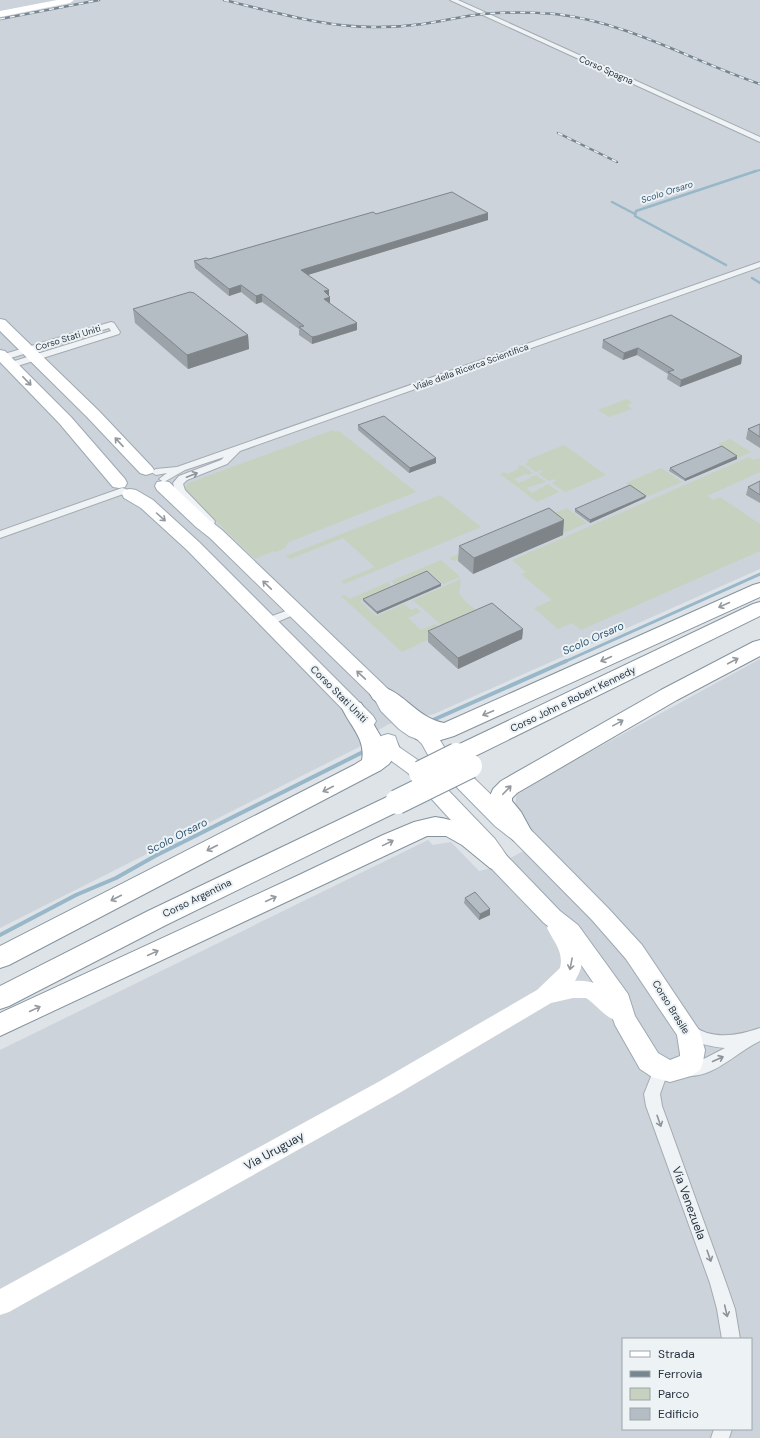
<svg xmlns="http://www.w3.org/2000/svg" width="760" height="1438" font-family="'DM Sans',sans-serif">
<rect width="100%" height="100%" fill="#dee3e8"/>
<g fill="#ccd3da" fill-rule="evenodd">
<path d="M0,0h760v569l-326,145 -45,10 -28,16 2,5 -363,183z"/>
<path d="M760,659v779h-760v-388l428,-210 5,5 18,-3 28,29 13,-3 48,-26 -26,-28 3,-22zM623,1339h128v90h-128z"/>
</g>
<g fill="#c6d2bf">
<path d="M627,399l5,4 -5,2 5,4 -23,8 -11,-7z"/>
<path d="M333,430l2,2 4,-1 77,61 -127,50 -4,6 -9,4 -2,-1 -19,8 -71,-69 4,-7z"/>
<path d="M730,439l21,13 -13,6 -20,-14z"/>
<path d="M564,445l42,30 -41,17 -13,-9 4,-2 -2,-2 -5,2 -10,-7 4,-3 -2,-1 -5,2 -11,-8 4,-2 -2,-2z"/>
<path d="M749,457l4,3 7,-2v14l-53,24 6,4 7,-3 40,27v27l-179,79 -9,-7 -14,6 -24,-21 18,-8 -31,-26 5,-2 -14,-12z"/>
<path d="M522,465l11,8 -5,2 -2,-1 -12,5 5,4 12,-5 -1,-1 6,-2 10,7 -20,6 6,5 16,-9 11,8 -22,10 -37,-28 4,-2 3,2 12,-5 -2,-2z"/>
<path d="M661,468l21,14 -35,15 -21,-14z"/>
<path d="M440,495l41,32 -137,57 -3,-3 34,-14 -32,-29 -53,21 -4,-3z"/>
<path d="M567,508l20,15 -23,10 -15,-12 -95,40 -5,-3z"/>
<path d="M441,560l19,17 -17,7 -15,-13 -32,14 -5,-4z"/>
<path d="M461,579l-2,15 6,7 16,13 -34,16 -34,-30z"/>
<path d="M388,582l4,5 -32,14 16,15 28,-12 7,6 5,-2 5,4 -13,6 13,12 14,-6 5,4 2,5 -40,19 -61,-56 4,-1 5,4z"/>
</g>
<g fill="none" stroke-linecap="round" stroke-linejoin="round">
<path stroke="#98b7c9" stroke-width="2" d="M753,172l7,-2"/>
<g stroke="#98b7c9" stroke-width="2.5">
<path d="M612,202l23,12"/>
<path d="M726,265l-91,-49 1,-5 120,-40"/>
<path d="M752,278l8,5"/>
</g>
<path stroke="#98b7c9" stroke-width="3" d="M564,662l196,-88"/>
<g stroke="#98b7c9" stroke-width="4">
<path d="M433,720l133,-59"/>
<path d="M0,935l76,-40 40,-17 39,-22 208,-104"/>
</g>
<defs>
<g id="street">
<path d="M450,0h8l302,137v5z"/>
<path d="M760,262v5l-520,184 -13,13 -40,16 -4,4 2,6 29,30 1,2 -1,2h-8l-30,-31 -3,-10 6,-7 42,-16 3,-3 -39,13 -21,12 -5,-3 8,-6 -11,2 -5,-3 5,-3 21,-2z"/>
<path d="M111,322l3,1 6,9 -1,2 -108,34 -3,-1 -1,-2 1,-2 103,-32 -2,-3 -105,32 -4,-2 1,-3z"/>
<path d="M122,488l4,1 1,2 -1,2 -126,45v-7z"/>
<path d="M294,608l4,1 2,2 -2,2 -30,13 -4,-1 -2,-3 2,-3z"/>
<path d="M687,1024c7,2 13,7 20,9 18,5 36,1 53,-5v13c-24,11 -52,43 -80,33l-3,-5 3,-5 5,-1h11l29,-15c-13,-1 -39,-6 -45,-18l2,-4z"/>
<path d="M661,1063l5,1 3,5 -9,25 2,12 64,177 9,26 5,30h-18l-5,-30 -7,-26 -64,-177 -2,-12 12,-30z"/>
<path d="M714,1429h18l-3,9h-18z"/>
</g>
<g id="primary">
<path d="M0,319l5,1 94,91 53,56 2,3 -2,3 -6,2 -6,-2 -53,-56 -87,-86z"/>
<path d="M0,350l5,1 66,66 54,62 2,4 -2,4 -6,1 -6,-1 -54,-64 -59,-61z"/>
<path d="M163,481l6,1 39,37 14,11 166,159 7,13 18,17 10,7 8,3 6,6 10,17 64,62 18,14 79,80 34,37 57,85 6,20 -2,12 -3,8 -9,6 -21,6 -18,-5 -12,-8 -25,-44 -7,-21 -46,-67 -18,-14 -53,-55 -12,-17 -71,-78 -26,-19 -3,-5 -1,-8 3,-5 7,-2 7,2 4,11 23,16 73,76 12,17 53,55 18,14 50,69 7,22 23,37 12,7 10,-4v-2l-3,-19 -51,-76 -34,-39 -79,-80 -18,-14 -63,-64 -10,-18 -5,-5 -8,-3 -10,-7 -18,-18 -7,-13 -164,-160 -14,-11 -39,-37 -2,-4 2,-4z"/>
<path d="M130,489l6,1 17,10 46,42 174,174 3,5 -3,5 -7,2 -7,-2 -172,-176 -46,-42 -17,-10 -2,-4 2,-4z"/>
</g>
<g id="highway">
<path d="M760,583v14l-306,139 -23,7 -15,-4 -3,-5 3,-5 -13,-7 -30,-23 -3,-5 3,-5c6,-2 10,-3 15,0 20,9 31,29 56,34l309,-138z"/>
<path d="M760,602v14l-295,145 -8,2 -8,-2 -3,-6 3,-6 304,-145z"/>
<path d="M760,640v16l-83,44 -160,93 -5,5v3l9,11 12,22 -4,6 -8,3 -8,-3 -9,-17 -10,-11 -6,-11 5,-12 8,-8 160,-91 92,-48z"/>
<path d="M353,701l8,2 23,39 5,-1 8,2 3,6 -11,15 -8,6 -372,195 -9,3v-22l354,-181 8,-5c4,-21 -12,-34 -20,-52l3,-5z"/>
<path d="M397,794l8,2 4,6 -4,6 -239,117 -157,81 -9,3v-23l148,-75 241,-115z"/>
<path d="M435,817c24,3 43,13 61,29 6,5 11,9 15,16l-3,6 -9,3 -9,-3 -28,-23 -16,-9h-19l-427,200v-23l299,-138 84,-40 31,-13z"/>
</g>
</defs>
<use href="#street" stroke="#a3abb2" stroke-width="2"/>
<use href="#primary" stroke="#9da9b3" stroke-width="2"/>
<use href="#highway" stroke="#85939e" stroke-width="2"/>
<use href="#street" fill="#f0f3f6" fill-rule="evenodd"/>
<g fill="#fff" fill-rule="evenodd">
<path d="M57,0h17l-4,3 -70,14v-6z"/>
<path d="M557,920c13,4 27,29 25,43 -1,7 -4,12 -7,18 22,-3 46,14 56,33l-3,6c-18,6 -28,-13 -42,-22h-13l-22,5 -155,92 -387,217 -9,3v-26l380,-208 157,-91 23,-22c4,-16 -6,-26 -13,-40l3,-6z"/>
</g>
<use href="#primary" fill="#fff" fill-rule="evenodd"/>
<use href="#highway" fill="#fff" fill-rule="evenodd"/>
<defs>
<g id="rail">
<path d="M224,0c51,12 101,28 154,27 15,0 30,-1 45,-3 20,-3 40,-8 60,-10 24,-2 48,-2 72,0 73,8 137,47 205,70"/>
<path d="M0,19l99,-19"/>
<path d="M558,133l59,29"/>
</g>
</defs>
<use href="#rail" stroke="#778591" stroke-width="2.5"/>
<use href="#rail" stroke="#edf2f5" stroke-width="1.5" stroke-dasharray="5" stroke-linecap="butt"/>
<defs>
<g id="highway-bridge">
<path d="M421,773l36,-18"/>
<path d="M397,802l73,-36"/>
</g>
</defs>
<use href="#highway-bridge" stroke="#85939e" stroke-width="26" stroke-linecap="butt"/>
<use href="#highway-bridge" stroke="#fff" stroke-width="24"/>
</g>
<g fill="#9ca3a9">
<path d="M376,214l112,6 -180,55 22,22v7l27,26 -45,14 -13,-9v-6l-37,-27 -6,2 -15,-12 -12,4 -34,-28 -1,-7 15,-2z"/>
<path d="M133,309l115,26 1,14 -61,20 -53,-46z"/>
<path d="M603,340l139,16 -1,8 -61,23 -13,-8 1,-5 -31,-19 -14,5 -21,-12z"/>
<path d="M760,424v24l-14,-9 2,-10z"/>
<path d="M358,425l78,38 -27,10 -51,-43z"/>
<path d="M737,456v3l-52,22 -16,-10 1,-3z"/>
<path d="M760,481v22l-14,-8 2,-8z"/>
<path d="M645,498l-55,25 -15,-11v-3z"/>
<path d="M563,535l-90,39 -15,-13 1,-15z"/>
<path d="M441,584v2l-64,28 -14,-13v-2z"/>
<path d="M523,629l-1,10 -64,30 -30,-27v-11z"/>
<path d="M465,898l25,11v6l-11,5 -15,-17z"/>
</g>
<g fill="#7f8489">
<path d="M488,213v7l-187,57v-7z"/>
<path d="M241,285v7l-12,4v-7z"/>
<path d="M329,290v7l-5,-6z"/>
<path d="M262,294v8l-6,2v-8z"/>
<path d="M330,297v7l-6,-5z"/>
<path d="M357,323v7l-45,14v-7z"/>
<path d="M248,335l1,14 -61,20 -1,-14z"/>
<path d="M638,348l-1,7 -14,5 1,-7z"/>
<path d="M742,356l-1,8 -61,23 1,-7z"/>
<path d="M737,456v3l-52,22v-2z"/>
<path d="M436,458v5l-27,10 1,-5z"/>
<path d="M646,496l-1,2 -55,25v-3z"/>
<path d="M564,520l-1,15 -90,39 1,-16z"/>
<path d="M441,584v2l-64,28v-2z"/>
<path d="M523,629l-1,10 -64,30v-11z"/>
<path d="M490,909v6l-11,5 1,-6z"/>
</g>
<g fill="#b5bdc4" stroke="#7f8489">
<path d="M452,192l36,21 -187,57 28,20 -5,1 6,6 -6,2 33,24 -40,13 -5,1 -13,-10 5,-1 -42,-32 -6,2 -15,-11 -12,4 -35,-28 12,-3 3,1 164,-47 3,2z"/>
<path d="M190,292l4,1 54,42 -61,20 -54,-46z"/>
<path d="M671,315l71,41 -61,24 -13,-8 6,-2 -36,-22 -14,5 -21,-13z"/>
<path d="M384,416l52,42 -26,10 -52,-43z"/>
<path d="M760,424v13l-12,-8z"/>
<path d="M722,446l15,10 -52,23 -15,-11z"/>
<path d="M760,481v14l-12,-8z"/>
<path d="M630,485l16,11 -56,24 -15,-11z"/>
<path d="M549,508l15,12 -90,38 -15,-12z"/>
<path d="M427,571l14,13 -64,28 -14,-13z"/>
<path d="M492,603l31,26 -65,29 -30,-27z"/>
<path d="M475,892l15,17 -10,5 -15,-16z"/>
</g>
<defs><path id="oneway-shaft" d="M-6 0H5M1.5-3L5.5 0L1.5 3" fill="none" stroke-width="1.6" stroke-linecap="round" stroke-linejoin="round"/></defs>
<g stroke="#93999f">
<use href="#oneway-shaft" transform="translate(27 381) rotate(46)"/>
<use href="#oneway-shaft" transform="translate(119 442) rotate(-133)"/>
<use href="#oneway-shaft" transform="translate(161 517) rotate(42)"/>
<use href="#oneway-shaft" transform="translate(267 585) rotate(-136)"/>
<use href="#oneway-shaft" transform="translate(724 605) rotate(156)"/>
<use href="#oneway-shaft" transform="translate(606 659) rotate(156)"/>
<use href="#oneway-shaft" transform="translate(733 661) rotate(-28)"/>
<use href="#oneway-shaft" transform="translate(361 675) rotate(-137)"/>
<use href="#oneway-shaft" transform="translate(488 713) rotate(157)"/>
<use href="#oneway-shaft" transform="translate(618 723) rotate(-29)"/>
<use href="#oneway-shaft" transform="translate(328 789) rotate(153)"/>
<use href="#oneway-shaft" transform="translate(507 790) rotate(-46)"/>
<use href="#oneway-shaft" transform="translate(388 843) rotate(-26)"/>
<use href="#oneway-shaft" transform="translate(212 848) rotate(153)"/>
<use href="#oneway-shaft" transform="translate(116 898) rotate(153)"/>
<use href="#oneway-shaft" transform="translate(271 899) rotate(-25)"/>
<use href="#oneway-shaft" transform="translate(153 953) rotate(-25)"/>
<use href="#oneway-shaft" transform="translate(571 964) rotate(101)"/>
<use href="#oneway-shaft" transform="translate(35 1009) rotate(-25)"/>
</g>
<g stroke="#8c939a">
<use href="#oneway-shaft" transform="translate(192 475) rotate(-21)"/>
<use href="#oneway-shaft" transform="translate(718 1059) rotate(-24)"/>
<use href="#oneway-shaft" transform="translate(659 1121) rotate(71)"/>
<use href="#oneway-shaft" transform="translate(709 1256) rotate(71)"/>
<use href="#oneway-shaft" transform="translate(726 1311) rotate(77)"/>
</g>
<g text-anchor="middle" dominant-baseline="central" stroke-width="4" stroke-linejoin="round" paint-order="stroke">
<g font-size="9" fill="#27333f" stroke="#edf2f5">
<text transform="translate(606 70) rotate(24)">Corso Spagna</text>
<text transform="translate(68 338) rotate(-17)">Corso Stati Uniti</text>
<text transform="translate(471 367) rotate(-20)">Viale della Ricerca Scientifica</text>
</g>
<g font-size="9" font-style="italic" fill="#305873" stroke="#edf2f5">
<text transform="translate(667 192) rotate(-18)">Scolo Orsaro</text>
</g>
<g font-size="10" fill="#27333f" stroke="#edf2f5">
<text transform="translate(339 694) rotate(45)">Corso Stati Uniti</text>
<text transform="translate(573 699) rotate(-26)">Corso John e Robert Kennedy</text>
<text transform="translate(197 898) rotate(-26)">Corso Argentina</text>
<text transform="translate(671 1007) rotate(58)">Corso Brasile</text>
</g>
<g font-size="11" font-style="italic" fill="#305873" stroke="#edf2f5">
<text transform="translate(593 638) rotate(-24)">Scolo Orsaro</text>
<text transform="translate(177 836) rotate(-27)">Scolo Orsaro</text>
</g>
<g font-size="12" fill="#27333f" stroke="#edf2f5">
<text transform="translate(274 1151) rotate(-29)">Via Uruguay</text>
<text transform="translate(689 1203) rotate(70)">Via Venezuela</text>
</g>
</g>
<rect x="622" y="1338" width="130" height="92" fill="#edf2f5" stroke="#9ea6ac"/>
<rect x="630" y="1351" width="20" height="6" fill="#ffffff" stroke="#9ea6ac"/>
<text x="658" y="1358" font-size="12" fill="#27333f">Strada</text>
<rect x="630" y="1371" width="20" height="6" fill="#778591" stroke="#9ea6ac"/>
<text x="658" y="1378" font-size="12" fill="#27333f">Ferrovia</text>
<rect x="630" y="1388" width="20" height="12" fill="#c6d2bf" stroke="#9ea6ac"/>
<text x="658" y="1398" font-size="12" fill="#27333f">Parco</text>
<rect x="630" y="1408" width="20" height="12" fill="#b5bdc4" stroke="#9ea6ac"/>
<text x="658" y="1418" font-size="12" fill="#27333f">Edificio</text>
</svg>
